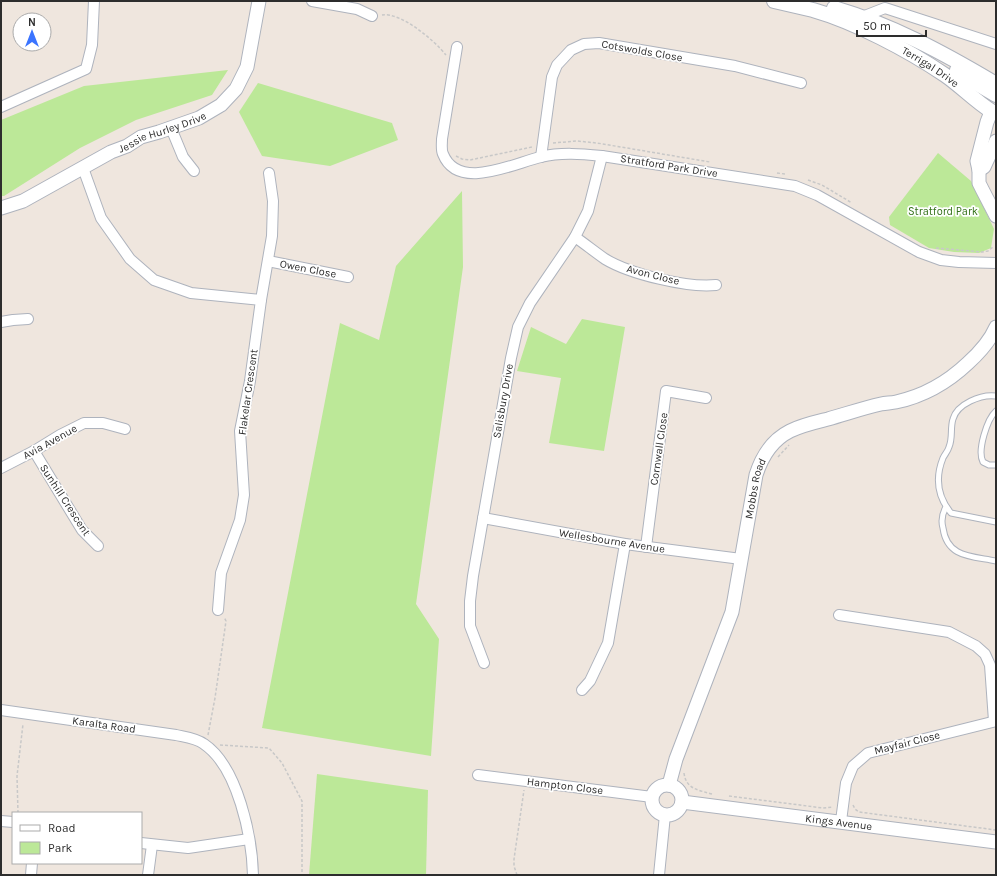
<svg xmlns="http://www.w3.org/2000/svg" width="997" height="876" font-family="Karla,sans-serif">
<rect width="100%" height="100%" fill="#efe6de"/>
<g fill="#bce898">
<path d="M228,70l-16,25 -76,25 -56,28 -76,48h-3v-76l83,-34z"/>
<path d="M258,83l134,40 6,17 -68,26 -68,-10 -23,-44z"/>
<path d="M938,153l33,28 23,48 -3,19 -12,5 -25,-1 -25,-4 -39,-23 -1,-8z"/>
<path d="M462,191l1,76 -47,337 23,35 -8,117 -169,-28 78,-405 39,17 17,-74z"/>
<path d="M582,319l43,8 -21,124 -55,-8 12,-65 -44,-7 14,-44 35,17z"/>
<path d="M317,774l111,16 -2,85h-117z"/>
</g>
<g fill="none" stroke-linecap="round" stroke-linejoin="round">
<defs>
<g id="service">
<path d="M996,396c-15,-2 -39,8 -43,23 -3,9 0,19 -4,28 -1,4 -4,7 -6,11 -8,20 -6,38 8,55l45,9"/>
<path d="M996,411c-9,8 -19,40 -13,51l6,3h7"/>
<path d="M946,507c-4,7 -5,14 -3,21 4,30 29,28 53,33"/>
</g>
<g id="minor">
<path d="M312,1l45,8 15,7"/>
<path d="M862,17l23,-9 111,36"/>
<path d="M457,47l-15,92c0,5 -1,11 1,15 15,38 71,9 98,3 20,-5 41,-3 61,-1l193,30 22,9 102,57 22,8 18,2 37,1"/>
<path d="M1,107l85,-38 6,-24 2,-44"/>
<path d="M171,128l12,29 11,14"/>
<path d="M541,157l11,-80 5,-12 14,-15 13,-6 15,-1 136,23 66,17"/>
<path d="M83,168l18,50 29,41 24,21 37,13 70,7"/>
<path d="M575,237c10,7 20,15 30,22 25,15 82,29 111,26"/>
<path d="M268,261l80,16"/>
<path d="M1,322l12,-2 15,-1"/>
<path d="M34,451l48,79 16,16"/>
<path d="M1,468l33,-17 26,-16 24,-12h19l22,6"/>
<path d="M483,518l142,26 116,15"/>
<path d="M646,547l20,-156 40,7"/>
<path d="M218,610l3,-37 19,-53 4,-25 -4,-64 10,-50 11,-81 11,-64 1,-35 -4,-28"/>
<path d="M839,615l110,17 27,14 9,8 5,11 4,56"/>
<path d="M484,663l-14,-37v-25l3,-25 38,-218 7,-31 12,-24 45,-66 13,-26 14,-55"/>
<path d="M582,690l8,-9 18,-38 17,-99"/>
<path d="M1,710l175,25c9,2 20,3 28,9 34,23 48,93 49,131"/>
<path d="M478,775l174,22"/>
<path d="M1,821l12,1"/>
<path d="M841,821l5,-38 7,-17 15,-13 128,-32"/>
<path d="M141,843l47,5 61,-9"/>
<path d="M31,875l1,-12"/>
<path d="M148,875l4,-30"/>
<path d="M659,875l6,-60"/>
</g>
<g id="tertiary">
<path d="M991,112l-4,10 -10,39 2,9v13l3,6 14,27"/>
<path d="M979,170l5,-3 12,-26"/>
<path id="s1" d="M1,208l22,-7 88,-49 16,-6 14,-9 18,-5 40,-14 22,-13 15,-16 11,-22 12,-66"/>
<circle cx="667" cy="800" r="15"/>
<path id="s2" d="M669,785l7,-26 56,-147 24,-137c6,-19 16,-35 34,-44 12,-6 26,-9 38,-12 18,-5 35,-11 53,-15 5,-1 10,-1 15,-2 28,-6 52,-20 72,-39 11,-10 22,-22 28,-36"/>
<path id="s3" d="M682,802l314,40"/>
</g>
<g id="secondary">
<path id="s4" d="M774,1c13,3 26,6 39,9 42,12 95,40 132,65 16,11 29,25 46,36"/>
<path d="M834,8c58,17 110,45 162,76"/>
<path d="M957,70l17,12 22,13"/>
</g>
</defs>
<use href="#service" stroke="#aeb3bd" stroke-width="7"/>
<use href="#minor" stroke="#aeb3bd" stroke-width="12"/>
<use href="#tertiary" stroke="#aeb3bd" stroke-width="15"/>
<use href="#secondary" stroke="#aeb3bd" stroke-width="16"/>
<g stroke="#c8c8c8" stroke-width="1.5" stroke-dasharray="3 2" stroke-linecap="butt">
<path d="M382,15c19,-3 52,25 64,40"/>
<path d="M553,143l24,-2 20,2 113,19"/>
<path d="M456,156l6,3 8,1 62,-13"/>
<path d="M777,173l8,1"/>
<path d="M808,180l14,5 30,18"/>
<path d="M936,248l46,4 6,-1 5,-4"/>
<path d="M778,457l11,-12"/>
<path d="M208,735l7,-37 11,-77 -2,-4"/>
<path d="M220,745l49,3 13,15 20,38v74"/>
<path d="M684,773c2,16 14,17 28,21"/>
<path d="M729,796l94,12 10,-1"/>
<path d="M853,805l2,4 4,3 137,18"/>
<path d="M18,813l-1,-37 6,-52"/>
<path d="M517,875l-3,-9v-7l10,-69"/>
</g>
<use href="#service" stroke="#fff" stroke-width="5"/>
<use href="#minor" stroke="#fff" stroke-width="10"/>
<use href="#tertiary" stroke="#fff" stroke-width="13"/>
<use href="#secondary" stroke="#fff" stroke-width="14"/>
</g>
<g text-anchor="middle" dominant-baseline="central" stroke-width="3.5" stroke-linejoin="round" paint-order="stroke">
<g font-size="11" fill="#2d2d2d" stroke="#fff">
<text transform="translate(642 51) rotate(10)">Cotswolds Close</text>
<text stroke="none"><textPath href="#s4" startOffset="171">Terrigal Drive</textPath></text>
<text stroke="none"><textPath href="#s1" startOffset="179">Jessie Hurley Drive</textPath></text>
<text transform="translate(669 166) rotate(9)">Stratford Park Drive</text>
<text transform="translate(308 269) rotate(11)">Owen Close</text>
<text transform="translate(653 275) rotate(14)">Avon Close</text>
<text transform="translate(248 392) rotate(-82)">Flakelar Crescent</text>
<text transform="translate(503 401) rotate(-80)">Salisbury Drive</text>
<text transform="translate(50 442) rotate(-29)">Avia Avenue</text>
<text transform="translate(659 449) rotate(-82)">Cornwall Close</text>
<text stroke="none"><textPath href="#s2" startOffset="310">Mobbs Road</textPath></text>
<text transform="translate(65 500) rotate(57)">Sunhill Crescent</text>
<text transform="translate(612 541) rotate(9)">Wellesbourne Avenue</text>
<text transform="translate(104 725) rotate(8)">Karalta Road</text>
<text transform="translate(907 743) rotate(-14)">Mayfair Close</text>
<text transform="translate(565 786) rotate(7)">Hampton Close</text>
<text stroke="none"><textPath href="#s3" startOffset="158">Kings Avenue</textPath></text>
</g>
<g font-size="11" fill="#327017" stroke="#fff">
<text x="943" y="211">Stratford Park</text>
</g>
</g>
<rect width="997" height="876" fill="none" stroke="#2d2d2d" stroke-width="4"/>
<rect x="12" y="812" width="130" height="52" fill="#ffffff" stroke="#ababab"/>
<rect x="20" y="825" width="20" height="6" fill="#ffffff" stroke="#ababab"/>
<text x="48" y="832" font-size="12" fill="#2d2d2d">Road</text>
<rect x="20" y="842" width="20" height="12" fill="#bce898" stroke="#ababab"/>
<text x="48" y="852" font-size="12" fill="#2d2d2d">Park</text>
<g transform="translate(32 32)"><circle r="19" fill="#ffffff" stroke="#ababab"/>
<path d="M0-3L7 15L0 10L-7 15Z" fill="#3b74ff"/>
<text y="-6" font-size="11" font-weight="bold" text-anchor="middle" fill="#2d2d2d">N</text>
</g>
<path d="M857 30v6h69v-6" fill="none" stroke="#2d2d2d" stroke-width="2"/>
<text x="863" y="30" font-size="12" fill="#2d2d2d" stroke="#ffffff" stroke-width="3" paint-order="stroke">50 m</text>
</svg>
